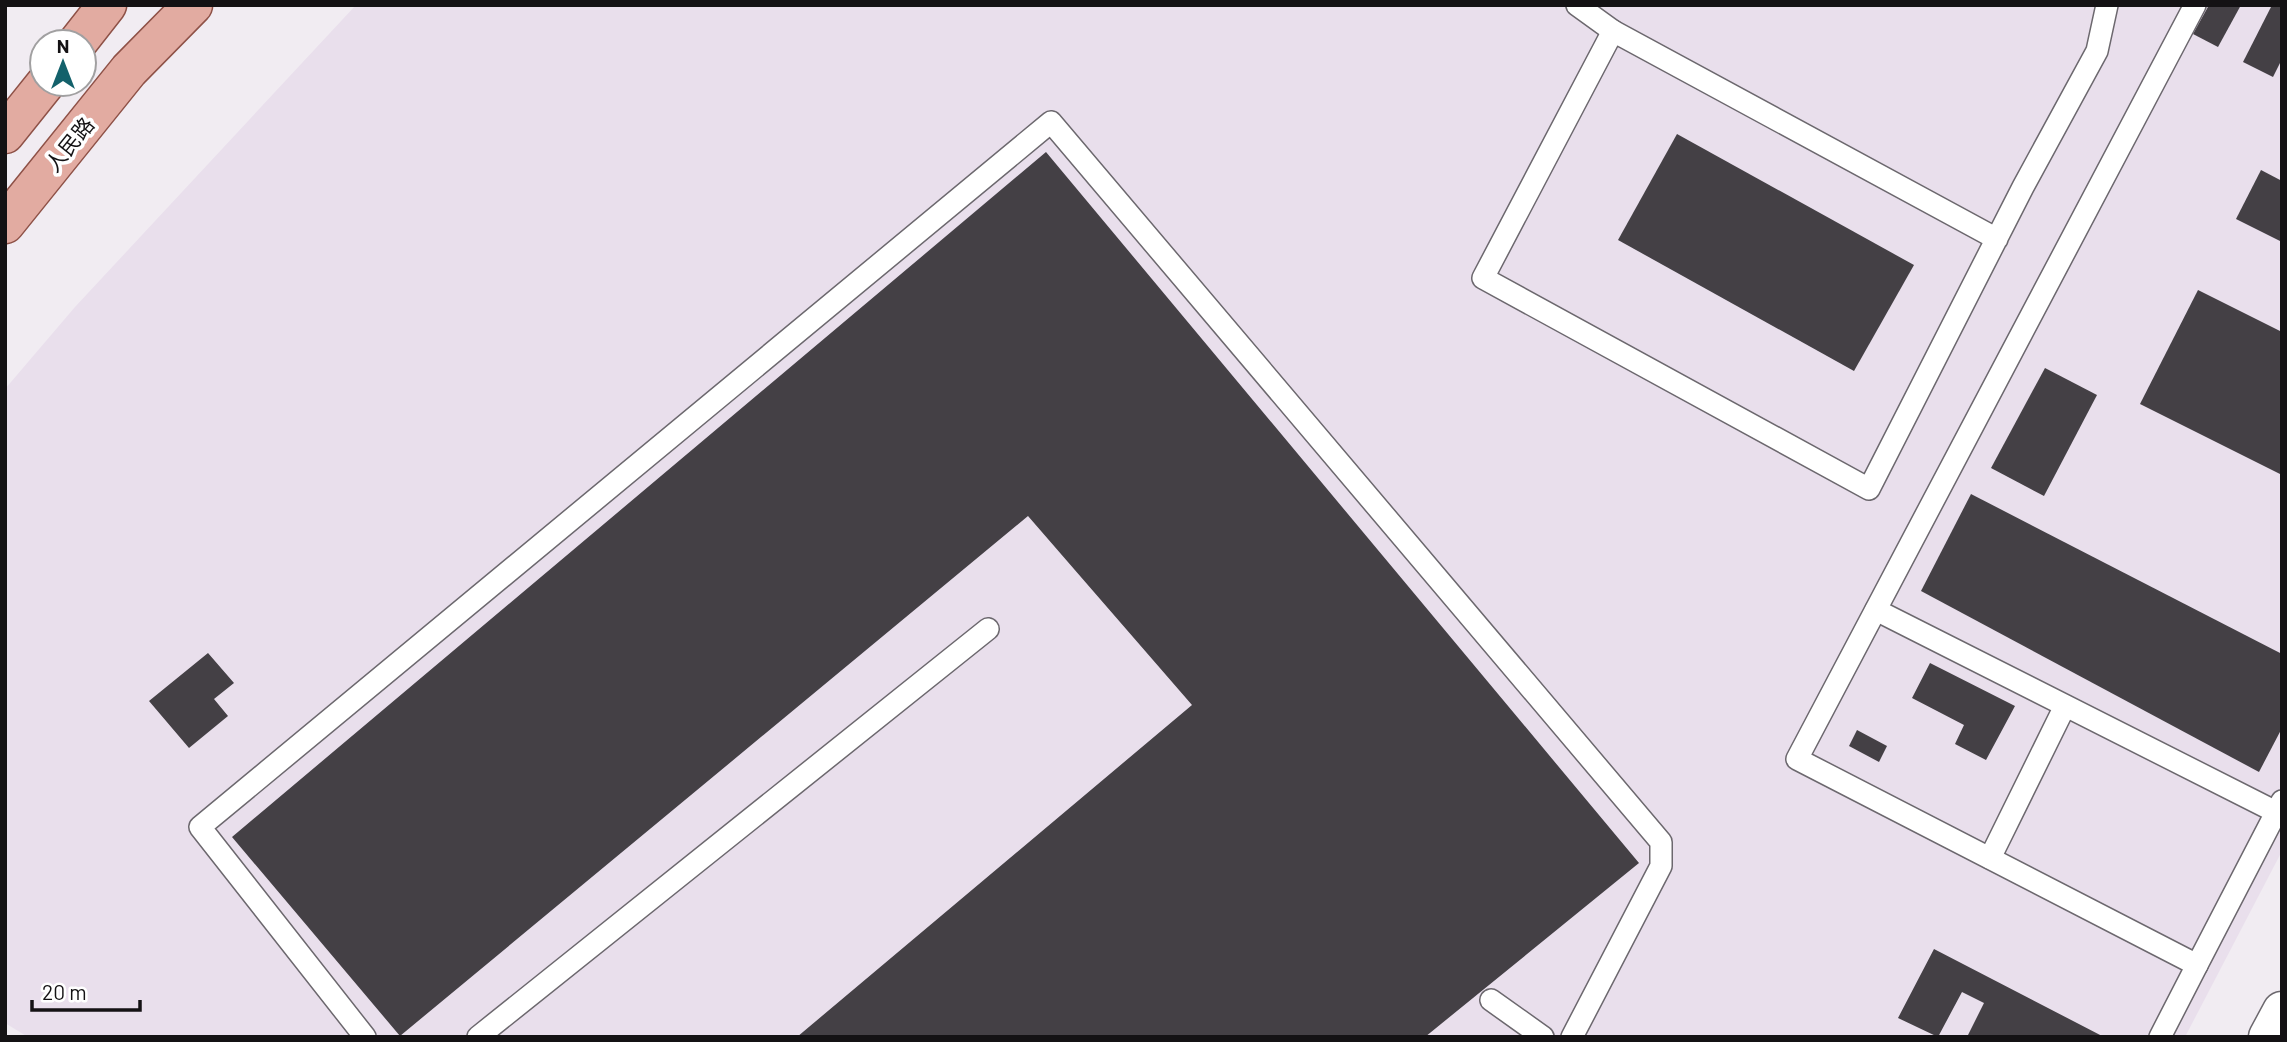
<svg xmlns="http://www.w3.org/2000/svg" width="2287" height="1042" font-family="Barlow,'Noto Sans SC',sans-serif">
<rect width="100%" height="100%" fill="#f1ecf2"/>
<path fill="#e9dfec" d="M356,5h1926v846l-97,186h-2157l-23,-14v-634l70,-82z"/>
<g fill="#444045">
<path d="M2209,5h32l-23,42 -25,-13z"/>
<path d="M2272,5h10v54l-9,18 -30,-15z"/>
<path d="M1677,134l237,131 -60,106 -236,-131z"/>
<path d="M1046,152l593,711 -214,174h-628l395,-332 -164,-189 -628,520 -168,-199z"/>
<path d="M2261,170l21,11v61l-46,-23z"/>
<path d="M2198,290l84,42v143l-142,-71z"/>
<path d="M2045,368l52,27 -53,101 -53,-28z"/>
<path d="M1971,494l311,160v74l-23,44 -338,-181z"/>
<path d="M208,653l26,30 -20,16 14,17 -39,32 -40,-47z"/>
<path d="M1930,663l85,43 -29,54 -31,-16 9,-19 -52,-27z"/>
<path d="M1857,730l30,16 -8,16 -30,-16z"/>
<path d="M1934,949l170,88h-137l17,-34 -22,-11 -24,45 -40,-19z"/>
</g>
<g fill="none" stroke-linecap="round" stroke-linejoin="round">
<defs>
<g id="lane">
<path d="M1577,5l36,26"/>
<path d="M2195,5l-398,754 400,206 85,-164"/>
<path d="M1997,239l-384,-208 -130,247 386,211 154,-302 74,-136 10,-46"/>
<path d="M1876,610l400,202"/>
<path d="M1990,858l75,-152"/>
<path d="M1491,1000l52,37"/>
<path d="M365,1037l-165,-210 851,-705 610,720v24l-89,171"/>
<path d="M478,1037l510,-408"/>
<path d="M2160,1037l37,-72"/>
</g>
<path id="street" d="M2268,1037l14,-26"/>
<g id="primary">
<path d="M78,42l29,-37"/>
<path d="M5,134l40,-50"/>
<path d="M5,224l124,-154 64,-65"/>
</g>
</defs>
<use href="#lane" stroke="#6c686e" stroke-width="24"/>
<use href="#street" stroke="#6c686e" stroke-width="41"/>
<use href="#primary" stroke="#8e5147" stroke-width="41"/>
<use href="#lane" stroke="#fff" stroke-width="21"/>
<use href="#street" stroke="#fff" stroke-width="38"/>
<use href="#primary" stroke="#e2aba1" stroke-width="38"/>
</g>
<g text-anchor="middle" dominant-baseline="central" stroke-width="7" stroke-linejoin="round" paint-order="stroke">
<g font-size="21" fill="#141214" stroke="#fff">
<text transform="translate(69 144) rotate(-51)">人民路</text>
</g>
</g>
<rect width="2287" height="1042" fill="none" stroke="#141214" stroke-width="14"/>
<g transform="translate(63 63)"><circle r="33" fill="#ffffff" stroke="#a1a0a1" stroke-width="2"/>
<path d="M0-5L12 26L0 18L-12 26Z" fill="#13616b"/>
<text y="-10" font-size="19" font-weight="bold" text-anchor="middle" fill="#141214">N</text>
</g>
<path d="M32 1000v10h108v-10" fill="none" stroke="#141214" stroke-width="3.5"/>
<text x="42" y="1000" font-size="21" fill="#141214" stroke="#ffffff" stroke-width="5" paint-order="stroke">20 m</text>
</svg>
